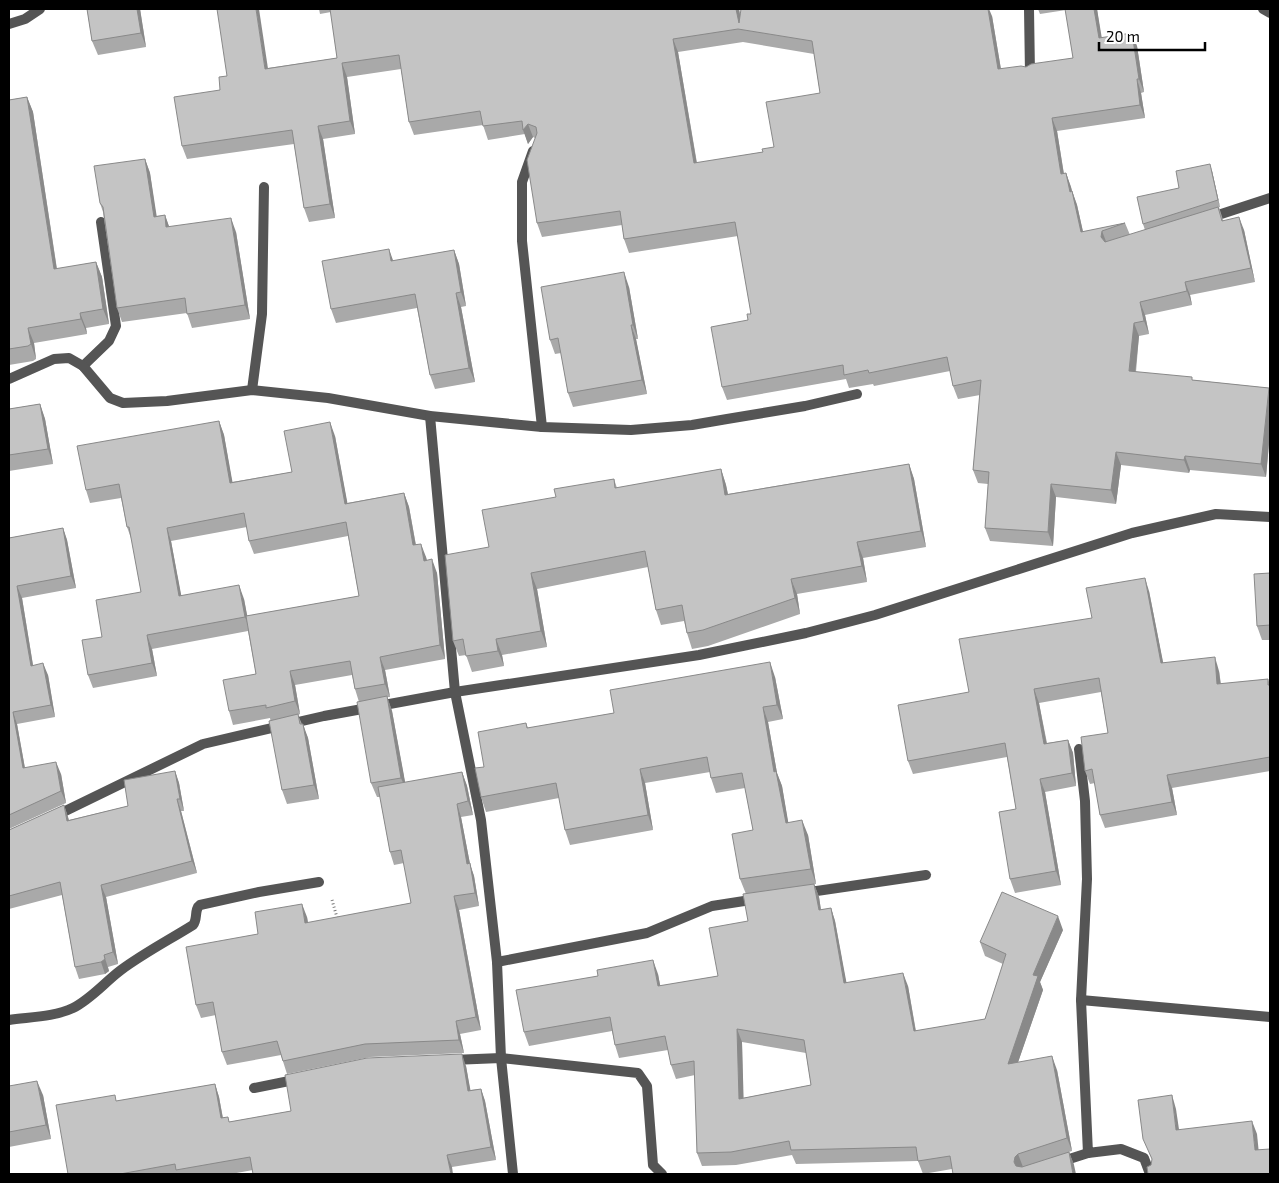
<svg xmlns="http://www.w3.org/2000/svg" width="1279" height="1183" font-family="'Exo 2',sans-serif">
<rect width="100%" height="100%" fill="#fff"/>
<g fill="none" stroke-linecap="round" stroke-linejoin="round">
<path stroke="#777" stroke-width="3" stroke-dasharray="1 2.5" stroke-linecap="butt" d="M332,900l6,21"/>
<g stroke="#555" stroke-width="10">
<path d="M1029,9l1,65"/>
<path d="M1263,9l7,4"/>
<path d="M9,24l16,-5 15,-10"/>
<path d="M533,151l-11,31v59l20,186"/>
<path d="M1209,218l61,-20"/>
<path d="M83,366l26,-25 7,-15 -15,-104"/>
<path d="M9,379l45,-20 15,-1 14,8 27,32 13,5 44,-2 85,-11 76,8 102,18 112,11 89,3 61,-5 35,-6 78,-13 52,-12"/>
<path d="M252,390l10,-76 2,-127"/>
<path d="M430,416l25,276 26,128 16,142 4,96 12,116"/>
<path d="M1079,749l6,52 2,78 -6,121 7,153 33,-4 23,9 6,16"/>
<path d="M55,816l148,-72 121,-28 131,-24 244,-37 107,-22 69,-18 257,-82 84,-19 54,3"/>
<path d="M803,893l123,-18"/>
<path d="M497,962l150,-29 65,-27 45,-7"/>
<path d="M1081,1000l189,17"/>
<path d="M9,1020c20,-3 45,-3 64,-12 18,-9 32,-26 48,-38 23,-17 48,-30 72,-45 5,-6 1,-16 7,-20l59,-13 60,-10"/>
<path d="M452,1060l49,-2 137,15 9,13 6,79 9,9"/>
<path d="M254,1088l45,-9"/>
<path d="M1060,1162l28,-9"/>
</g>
</g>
<g fill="#a9a9a9" fill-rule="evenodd">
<path d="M87,9h53l6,38 -48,8 -6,-14z"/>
<path d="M319,9h420l1,5 252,2 9,53 25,-2 47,-9 -7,-48 -26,4 -2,-5h59l4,28 36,9 7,46 -3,1 4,25 -88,13 7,43 2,-1 11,32 6,27 42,-9 5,12 15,-5 -2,-6 36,-36 33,-17 8,36h-1l4,13 21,10 11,52 -65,13 2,10 -47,10 4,19 -10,2 -3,36 57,8 76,8 1,4v40l-4,45 -76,-7 -1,3 -68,-8 -5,39 -60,-7 -3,49 -63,-5 -5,-13 3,-44 -10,-1 -5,-13 7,-75 -22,4 -5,-13 -3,-15 -76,15 -1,-2 -24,4 -3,-9 -119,21 -5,-13 29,-73 -13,-78 -109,17 -5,-14 -2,-14 -80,12 -5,-14 -2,-85 -2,-1 -5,7 -3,-10 -37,6 -5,-15 -69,10 -5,-13 -8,-53 -54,8 8,57 -32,5 12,79 -26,4 -5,-14 -10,-64 -107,15 -5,-13 38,-56 48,-22 69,-10 -6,-46 -11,2zM743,42l71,12 6,39 -46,54 -11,5 -66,11 -19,-111z"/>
<path d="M27,97l6,15 24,157 39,-7 6,15 7,47 -23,4 1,6 -53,9 2,16 -3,2 -24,4v-265z"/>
<path d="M145,159l5,14 6,43 9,-1 4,12 67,5 14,87 -58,9 -5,-15 -65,9 -5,-14 -14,-96 -3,-9z"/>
<path d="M454,250l5,14 7,42 -5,1 14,75 -40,7 -5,-14 -13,-67 -81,15 -5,-14 62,-48z"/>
<path d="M629,287l9,52h-2l11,55 -74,13 -5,-14 -7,-40 -6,1 -5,-14z"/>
<path d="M40,404l5,15 8,45 -44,7v-62z"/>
<path d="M219,421l5,14 8,47 60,-10 43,-36 12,67 57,-10 5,14 7,38 10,12 1,3 10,13 8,86 -60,11 5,27h-3l5,14 13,72 57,-11 5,14 6,29 -12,2 9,47 4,12 5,30 -20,4 22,120 -21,4 4,19 -94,4 -83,17 -6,-19 -54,10 -5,-13 -6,-37 -15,3 -5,-13 62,-71 49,-17 1,6 103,-20 -7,-40 -10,2 -4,-13 -10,-55h-3l-6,-14 -12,-81 -4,-13 -3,-14 -57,10 5,29 -2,1 10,23 11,61 -32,5 -5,-14 -12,-72 -37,7 -4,-14 27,-37 -8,-43 -96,18 5,27 -64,12 -5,-13 14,-38 39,-45 -9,-51 -5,-14 -6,-29 -31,5 -4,-13zM247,527l2,14 5,13 94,-18 11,60 -112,20 -3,-17 -63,-3 -10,-55z"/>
<path d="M909,464l5,15 12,68 -63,11 4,24 -70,12 3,20 -92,32 -16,3 -5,-16 -3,-12 -23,4 -5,-15 -8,-43 -111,22 10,58 -45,8 2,11 -32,6 -6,-17 -7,1 -6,-15 36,-94 67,-50 58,-18 3,9 104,-19 5,16 2,9z"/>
<path d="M63,528l4,12 9,48 -54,10 11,67 15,10 7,42 -38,7 8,44 36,6 5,29 -57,26v-291z"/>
<path d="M1270,573v67h-8l-5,-14z"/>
<path d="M1149,591l14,72 56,8 2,13 47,-5 2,6v86l-98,17 5,27 -72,13 -5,-13 -5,-32 -5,1 -5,-13 23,-38 -7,-41 -62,11 8,40 21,-3 5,13 3,33 -31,6 16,93 -46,8 -5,-14 6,-70 -9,-52 -94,17 -5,-13 61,-69 123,-74z"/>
<path d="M775,677l8,42 -15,3 9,51 5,13 6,37 20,12 8,49h-2l5,13 2,13 10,-2 4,13 11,62 62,3 8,45 69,-12 18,-55 -18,-8 -5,-14 83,-12 -23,52 3,8 -25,72 39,8 15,81 -3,1 5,13 -122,4 -29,5 -5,-13 -122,3 -4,-9 -56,10 -34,1 -5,-13 -2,-78 -19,4 -5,-14 -3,-15 -49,8 -4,-13 -3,-14 -83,15 -5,-14 134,-58 2,12 58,-10 30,-55 -2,-27 -6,-15 13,-49 -8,-42 -29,5 -5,-15 -1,-6 -65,11 8,47 -83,15 -5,-15 -6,-32 -73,14 -5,-15 3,-30 42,-44 2,5 86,-15zM742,1042l64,11 5,32 -68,13z"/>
<path d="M175,771l4,12 5,28h-3l16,62 -91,24 12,67 -10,3 1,4 -4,3 -26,5 -4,-12 -13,-72 -53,14v-79l55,-25 5,15 59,-14z"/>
<path d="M466,1066l4,24 11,-1 4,12 11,59 -44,7 -199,3 -22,4h-163l49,-73 98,-17 4,13 4,21 6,4 62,-11z"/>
<path d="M9,1086l34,9 8,44 -42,8z"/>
</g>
<g fill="#898989">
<path d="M137,9h3l6,38 -5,-14z"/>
<path d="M256,9h3l11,73 -5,-13z"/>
<path d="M736,9h3l3,20 -3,-6z"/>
<path d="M988,9h1l3,7 11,66 -5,-13z"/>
<path d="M1094,9h3l7,42 -5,-13z"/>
<path d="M1132,33l5,13 7,46 -5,-13z"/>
<path d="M673,39l5,13 21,125 -5,-14z"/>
<path d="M342,63l5,14 8,57 -5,-13z"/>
<path d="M1137,79l4,14 4,25 -5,-13z"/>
<path d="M27,97l6,15 26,172 -5,-15z"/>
<path d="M1052,118l5,13 9,57 -5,-14z"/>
<path d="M528,124l5,13 -5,7 -5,-14z"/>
<path d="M318,126l5,13 12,79 -5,-14z"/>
<path d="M145,159l5,14 9,58 -5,-14z"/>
<path d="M1210,164l2,7 8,36 -2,-7z"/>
<path d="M1066,173l5,14 4,18 -5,-13z"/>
<path d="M1072,191l5,14 9,40 -5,-13z"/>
<path d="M165,215l5,14 -4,-2z"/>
<path d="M1239,217l5,13 11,52 -4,-14z"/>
<path d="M231,218l5,14 14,87 -5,-14z"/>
<path d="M1102,231l5,13 -6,-7z"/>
<path d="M389,249l5,14 -3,-2z"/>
<path d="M454,250l5,14 7,42 -5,-14z"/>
<path d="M96,262l6,15 7,47 -6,-15z"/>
<path d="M624,272l5,15 9,52 -5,-14z"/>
<path d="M1185,282l5,13 2,10 -5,-14z"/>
<path d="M456,293l5,14 14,75 -6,-14z"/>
<path d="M1140,302l5,13 4,19 -5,-13z"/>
<path d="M80,313l6,15 1,6 -6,-15z"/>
<path d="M1134,323l5,13 -5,48 -5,-13z"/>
<path d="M631,325l5,14 11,55 -5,-14z"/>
<path d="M28,328l6,15 2,16 -5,-15z"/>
<path d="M1269,388l1,4v40l-4,45 -5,-13z"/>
<path d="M40,404l5,15 8,45 -5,-15z"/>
<path d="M219,421l5,14 11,61 -5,-13z"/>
<path d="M330,422l5,14 15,81 -5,-13z"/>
<path d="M1116,452l5,13 -5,39 -5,-14z"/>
<path d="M1185,456l5,14 -1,3 -5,-13z"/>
<path d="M909,464l5,15 12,68 -5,-16z"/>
<path d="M721,469l5,16 5,25 -6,-15z"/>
<path d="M1051,484l5,13 -3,49 -5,-14z"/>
<path d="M404,493l5,14 9,51 -5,-13z"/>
<path d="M63,528l4,12 9,48 -5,-12z"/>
<path d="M167,528l4,13 13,69 -5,-14z"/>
<path d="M857,542l6,16 4,24 -5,-16z"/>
<path d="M421,544l5,13 3,17 -5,-13z"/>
<path d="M432,559l5,14 8,86 -5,-14z"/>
<path d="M531,573l6,16 10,58 -6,-16z"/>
<path d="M1145,578l4,13 17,86 -5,-14z"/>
<path d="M791,579l6,15 3,20 -5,-16z"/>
<path d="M239,585l5,14 6,31 -5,-13z"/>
<path d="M17,586l5,12 13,80 -4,-12z"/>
<path d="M147,635l5,14 5,27 -5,-13z"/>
<path d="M496,639l6,16 2,11 -6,-15z"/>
<path d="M380,657l5,13 5,27 -5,-13z"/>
<path d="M1215,657l4,14 3,26 -5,-13z"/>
<path d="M770,662l5,15 8,42 -6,-14z"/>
<path d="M43,663l5,12 7,42 -4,-12z"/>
<path d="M290,671l5,14 5,29 -5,-13z"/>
<path d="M1034,689l5,14 10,54 -5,-13z"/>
<path d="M387,696l5,15 15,81 -6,-14z"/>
<path d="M763,707l5,15 9,51 5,13 9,52 -5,-15 -12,-51z"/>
<path d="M13,712l4,12 10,56 -4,-12z"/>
<path d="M303,724l5,14 11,61 -5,-14z"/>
<path d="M1068,740l5,13 3,33 -4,-13z"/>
<path d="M56,762l5,12 5,29 -5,-12z"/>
<path d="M640,769l5,14 8,47 -5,-15z"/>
<path d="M175,771l4,12 5,28 -4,-12z"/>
<path d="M462,772l5,14 6,29 -5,-14z"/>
<path d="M1167,775l5,13 5,27 -5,-13z"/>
<path d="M1040,779l5,13 16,93 -5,-14z"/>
<path d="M177,799l4,12 16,62 -5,-12z"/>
<path d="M457,804l4,13 9,47 4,12 5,30 -4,-13 -8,-29z"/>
<path d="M64,805l4,12 3,16 -4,-12z"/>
<path d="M802,820l6,15 8,49 -5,-15z"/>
<path d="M814,884l5,13 4,27 -4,-14z"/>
<path d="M101,885l5,12 12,67 -5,-12z"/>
<path d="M454,896l5,14 22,120 -5,-13z"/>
<path d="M302,904l5,13 3,19 -5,-13z"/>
<path d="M831,908l4,13 14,75 -5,-13z"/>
<path d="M1058,916l5,14 -23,52 3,8 -30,87 -5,-13 25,-89z"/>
<path d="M104,955l5,16 -4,3 -4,-12z"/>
<path d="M653,960l5,14 5,26 -5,-14z"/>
<path d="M903,973l5,13 10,59 -4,-14z"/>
<path d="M456,1021l4,13 4,19 -5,-13z"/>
<path d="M737,1029l5,13 2,70 -5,-13z"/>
<path d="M462,1054l4,12 7,38 -5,-13z"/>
<path d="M1052,1056l5,14 15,81 -5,-13z"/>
<path d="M37,1081l6,14 8,44 -5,-14z"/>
<path d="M215,1084l4,13 6,34 -4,-13z"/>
<path d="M481,1089l4,12 11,59 -5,-13z"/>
<path d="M1172,1095l4,14 5,34 -5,-13z"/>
<path d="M1252,1121l5,13 3,30 -5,-14z"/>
<path d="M1069,1152l5,13 2,9h-3z"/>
<path d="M1018,1154l5,13 -4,7 -5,-12 1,-5z"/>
<path d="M447,1155l5,12 1,7h-2z"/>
</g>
<g fill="#c4c4c4" stroke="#898989" fill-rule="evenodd">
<path d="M87,9h50l4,24 -49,8z"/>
<path d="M217,9h39l9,60 72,-11 -7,-49h406l3,14 2,-14h247l10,60 23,-3 5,1 5,-3 42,-6 -8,-49h29l5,29 33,-5 7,46h-2l3,26 -88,13 9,56 5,-1 4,19 2,-1 9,41 44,-9 -23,8 -1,6 4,5 113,-35 4,14 17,-4 12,51 -66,14 2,9 -47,11 4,19 -10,2 -5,48 63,6v3l77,8 -8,76 -76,-8 -1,4 -68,-8 -5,38 -60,-6 -3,48 -63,-4 4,-56 -16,-2 8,-90 -28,6 -6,-29 -78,16 -1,-3 -24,5 -1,-10 -121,22 -11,-60 37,-7 -1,-6h4l-16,-92 -111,17 -4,-28 -83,12 -10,-63 10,-27 -1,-6 -8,-3 -5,6 -1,-9 -39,5 -3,-15 -71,11 -10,-67 -57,8 8,58 -32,5 12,78 -26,4 -12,-78 -110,16 -8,-49 46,-7 -1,-13 8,-1zM738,29l74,12 8,52 -54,9 8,45 -12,2 1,3 -69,11 -21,-124z"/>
<path d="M27,97l27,172 42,-7 7,47 -23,4 1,6 -53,9 3,16 -3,2 -19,3v-249z"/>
<path d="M145,159l9,58 11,-2 1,12 65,-9 14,87 -58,9 -2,-16 -68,10 -14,-101 -3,-4 -6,-37z"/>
<path d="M1210,164l8,36 -75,24 -6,-27 42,-9 -3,-17z"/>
<path d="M389,249l2,12 63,-11 7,42 -5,1 13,75 -39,7 -15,-81 -84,15 -9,-48z"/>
<path d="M624,272l9,53h-2l11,55 -74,13 -10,-55 -8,2 -9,-53z"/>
<path d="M40,404l8,45 -39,6v-46z"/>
<path d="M219,421l11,62 62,-11 -8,-41 46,-9 15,82 59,-11 9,52 8,-1 3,17 8,-2 8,86 -60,12 5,27 -30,5 -5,-28 -60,10 5,30 -29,7v-3l-37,6 -6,-31 33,-6 -10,-58 113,-20 -13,-74 -97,19 -5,-28 -77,15 12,68 60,-11 6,32 -98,18 5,28 -64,12 -6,-35 20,-3 -6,-37 45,-8 -12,-65h-2l-8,-43 -33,6 -9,-44z"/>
<path d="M909,464l12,67 -64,11 5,24 -71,13 4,19 -92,32 -16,3 -5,-28 -26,5 -11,-59 -114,22 10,58 -45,8 2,12 -32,5 -3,-17 -10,2 -8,-86 44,-8 -7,-37 74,-13 -2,-8 60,-10 1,9 106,-19 4,26z"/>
<path d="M63,528l8,48 -54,10 14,80 12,-3 8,42 -38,7 10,56 33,-6 5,29 -52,24v-277z"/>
<path d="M1270,573v52l-13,1 -3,-52z"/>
<path d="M1145,578l16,85 54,-6 2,27 51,-5v6h2v72l-103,18 5,27 -72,13 -8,-46 -7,2 -4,-34 27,-4 -9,-55 -65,11 10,55 24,-4 4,33 -32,6 16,92 -46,8 -11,-67 17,-3 -11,-66 -97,18 -10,-56 71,-13 -10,-53 133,-21 -6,-30z"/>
<path d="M770,662l7,43 -14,2 11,65 2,-1 10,52 16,-3 9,49 -71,10 -8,-45 21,-4 -11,-57 -31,5 -4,-21 -67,12 8,46 -83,15 -9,-47 -75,14 -6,-29 9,-1 -6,-35 48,-9 1,5 87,-15 -4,-23z"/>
<path d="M387,696l14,82 -30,5 -14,-81z"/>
<path d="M298,714l2,10h3l11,61 -32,5 -13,-69z"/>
<path d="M175,771l5,28h-3l15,62 -91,24 12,67 -9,3 1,4 -4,3 -26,5 -15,-85 -51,14v-66l55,-25 3,16 61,-15 -4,-26z"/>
<path d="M462,772l6,29 -11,3 10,60 3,-1 5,30 -21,3 22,121 -20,4 3,19 -94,4 -82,17 -6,-20 -55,11 -9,-50 -17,3 -10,-58 72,-13 -3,-22 47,-8 3,19 106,-20 -10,-53 -11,2 -12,-65z"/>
<path d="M814,884l5,26 12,-2 13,75 59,-10 11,58 71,-12 21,-65 -26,-12 22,-50 56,24 -25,59 5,1 -30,88 44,-8 15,82 -49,16 -3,3 -1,5 2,4 6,1 47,-15 4,22h-120l-3,-18 -32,5 -2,-14 -125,3 -2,-9 -58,11 -34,1 -3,-92 -23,4 -6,-29 -50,9 -5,-28 -86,15 -8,-42 82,-14 -1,-6 56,-10 5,26 60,-10 -9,-48 39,-7 -5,-27zM737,1029l67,11 7,45 -72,14z"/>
<path d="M462,1054l6,37 13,-2 10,58 -44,8 4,19h-198l-3,-17 -74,13 -1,-6 -55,10h-52l-12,-69 59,-10 1,6 99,-17 6,34 7,-1 1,5 62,-11 -6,-36 82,-17z"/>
<path d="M37,1081l9,44 -37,7v-46z"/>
<path d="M1172,1095l4,35 76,-9 3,29 15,-1v25h-122l-1,-7 4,-2 1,-6 -9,-20 -5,-39z"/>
</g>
<rect width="1279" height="1183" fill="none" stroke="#000000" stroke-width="20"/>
<path d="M1099 42v8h106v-8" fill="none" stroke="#000000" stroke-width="2.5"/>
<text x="1106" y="42" font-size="15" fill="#000000" stroke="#ffffff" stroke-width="4" paint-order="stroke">20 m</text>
</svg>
